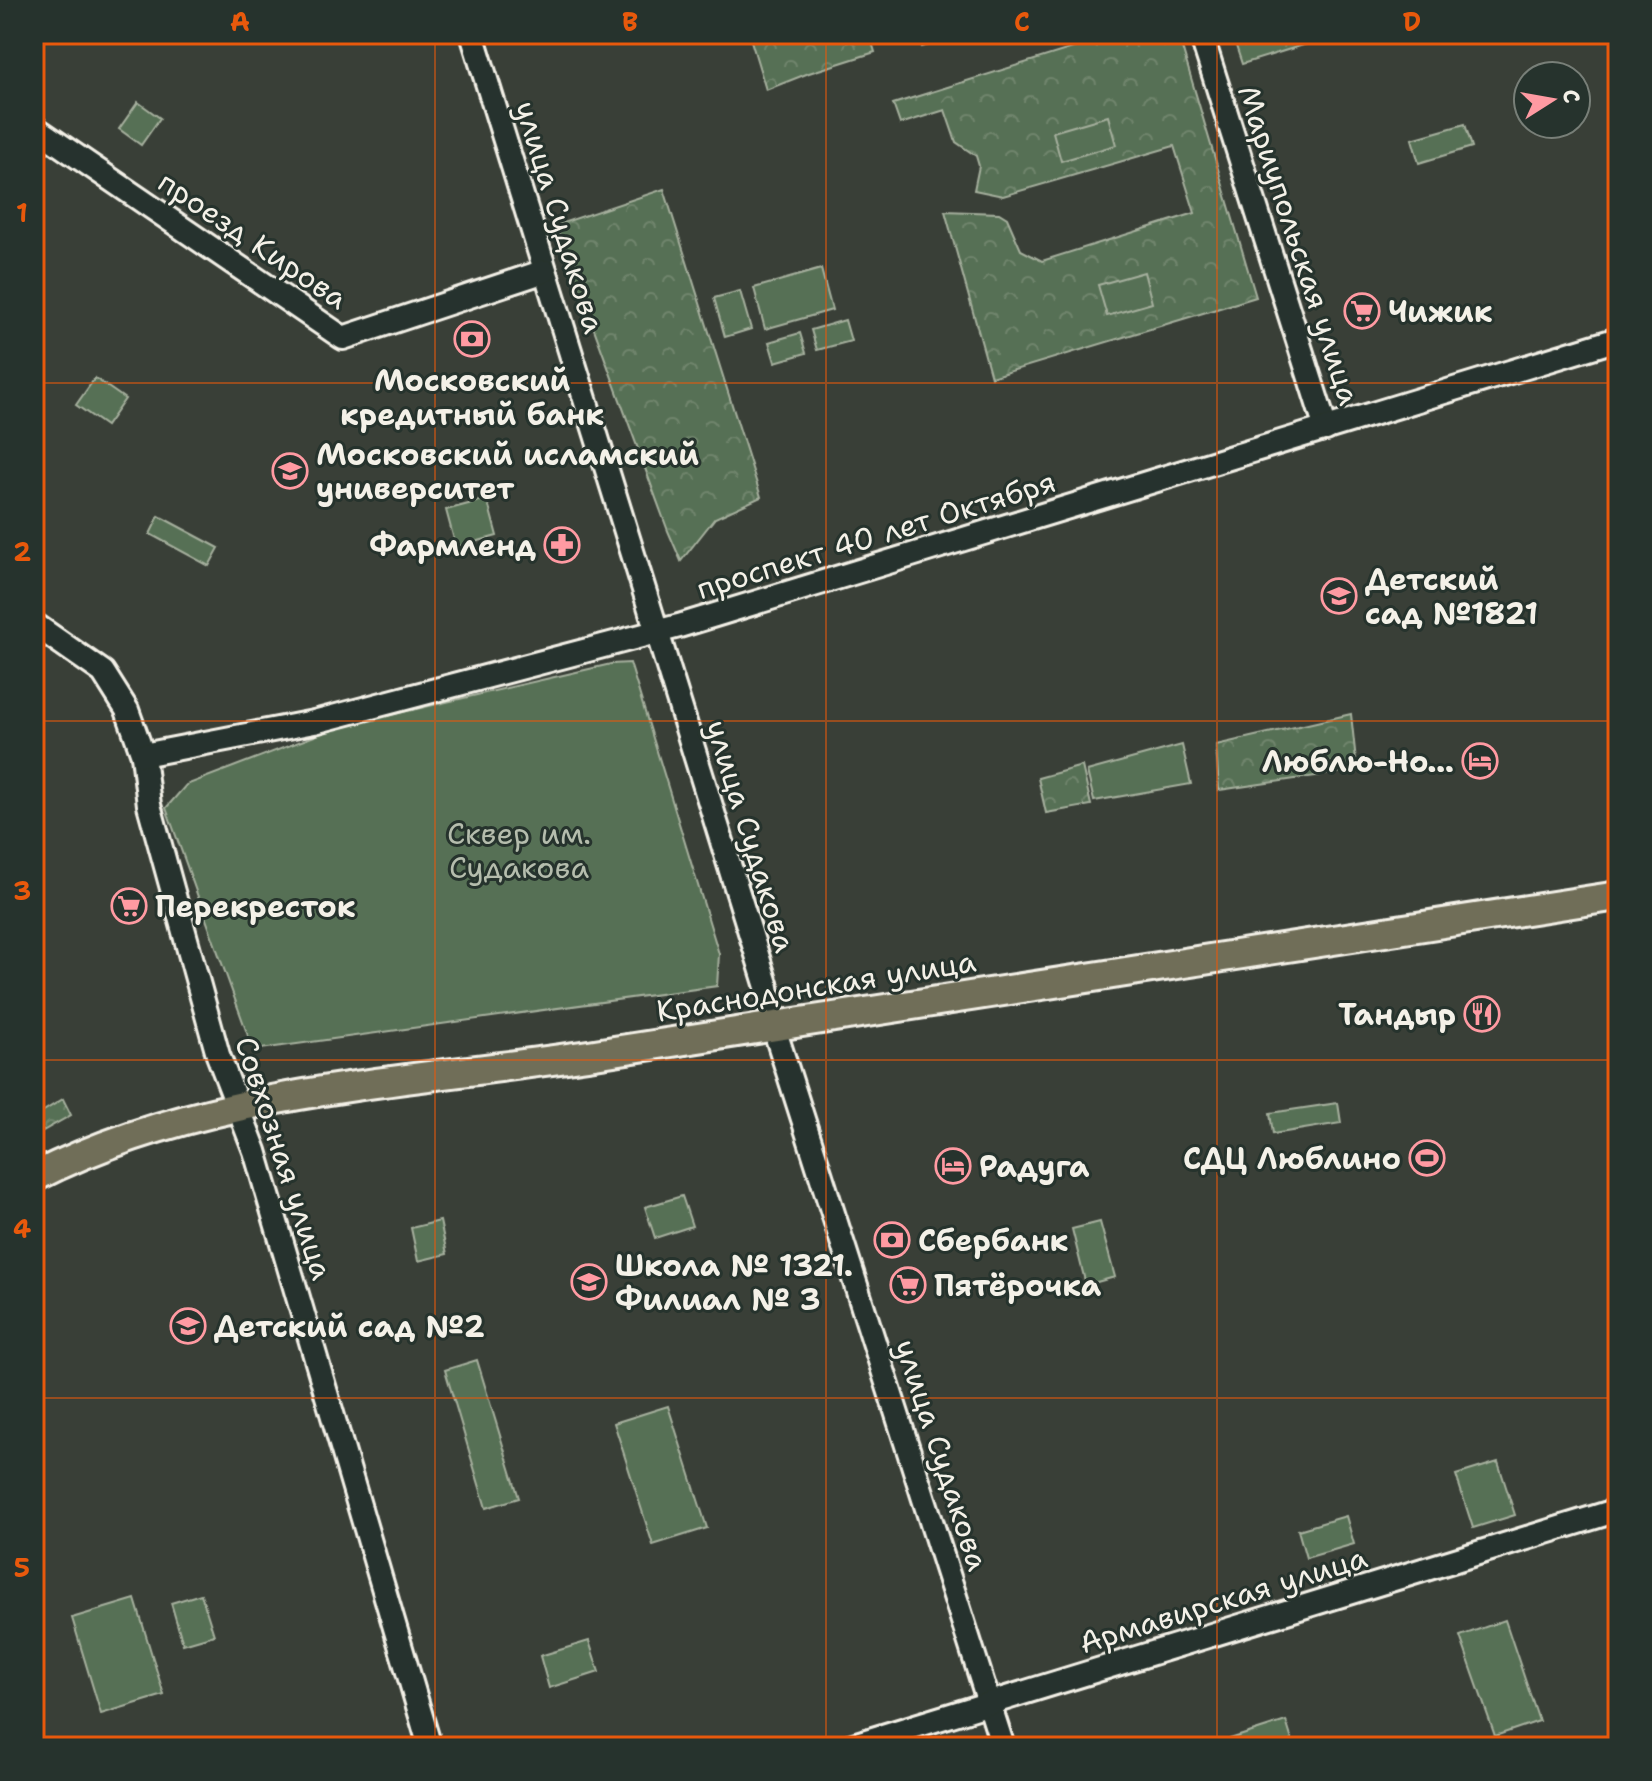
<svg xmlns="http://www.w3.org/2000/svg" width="1652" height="1781" font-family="'Shantell Sans',sans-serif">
<defs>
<pattern id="forest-crowns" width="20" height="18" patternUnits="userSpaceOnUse" patternTransform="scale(2)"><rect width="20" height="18" fill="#577055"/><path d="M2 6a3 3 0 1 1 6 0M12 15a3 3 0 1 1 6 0" fill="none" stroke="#70856d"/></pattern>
</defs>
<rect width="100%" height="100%" fill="#393f37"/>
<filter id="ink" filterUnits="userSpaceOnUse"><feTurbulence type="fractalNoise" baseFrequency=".0125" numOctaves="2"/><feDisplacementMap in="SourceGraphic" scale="16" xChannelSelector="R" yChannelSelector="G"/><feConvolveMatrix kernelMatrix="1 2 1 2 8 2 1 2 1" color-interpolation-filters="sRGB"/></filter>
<g filter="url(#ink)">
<g fill="url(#forest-crowns)" stroke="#a6b09e" stroke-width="2">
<path d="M749,34h125l-4,2 5,16 -66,21 -43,17z"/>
<path d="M918,34h47l-43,13z"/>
<path d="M1118,34h60l78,263 -265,80 -46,-166 54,2 8,5 14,32 21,11 153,-48 -21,-67 -171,50 -29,-6 5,-24 -3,-10 -20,-14 -11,-32 -45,14 -7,-20z"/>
<path d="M1232,34h107l-97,30z"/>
<path d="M664,189l97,308 -46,21 -34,43 -13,-30 -112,-306z"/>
<path d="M1351,714l6,56 -138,20 -3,-45z"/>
<path d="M1082,766l9,39 -45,8 -8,-35z"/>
<path d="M63,1099l8,16 -37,21v-19z"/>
</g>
<g fill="#577055" stroke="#a6b09e" stroke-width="2">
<path d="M138,102l22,16 -19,27 -22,-16z"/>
<path d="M1108,116l8,29 -55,16 -8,-29z"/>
<path d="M1465,124l7,23 -53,16 -7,-24z"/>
<path d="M821,269l11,41 -67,19 -11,-41z"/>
<path d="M1144,272l8,31 -45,13 -9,-31z"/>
<path d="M740,291l11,38 -26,8 -11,-39z"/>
<path d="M845,320l6,21 -34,9 -6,-20z"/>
<path d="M800,333l6,20 -31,9 -6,-20z"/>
<path d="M95,378l30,21 -19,27 -30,-21z"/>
<path d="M487,499l10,37 -41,11 -10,-37z"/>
<path d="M159,516l60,32 -10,18 -59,-32z"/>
<path d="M630,663l89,291 -2,32 -456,63 -10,-5 -85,-236 20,-23 152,-58 273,-63z"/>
<path d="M1182,745l9,39 -97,17 -7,-30z"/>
<path d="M1338,1103l3,20 -68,11 -3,-21z"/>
<path d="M682,1196l10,30 -37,12 -10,-31z"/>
<path d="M440,1221l7,33 -29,7 -7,-33z"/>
<path d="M1100,1222l15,55 -29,8 -14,-56z"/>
<path d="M477,1360l42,138 -33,10 -41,-138z"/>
<path d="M668,1406l39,122 -54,17 -39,-122z"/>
<path d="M1498,1462l17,53 -42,13 -17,-53z"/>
<path d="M1346,1516l8,28 -48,14 -8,-28z"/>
<path d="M201,1594l13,41 -31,9 -12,-41z"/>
<path d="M135,1599l29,96 -63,19 -29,-96z"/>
<path d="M1505,1620l34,101 -44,15 -35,-100z"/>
<path d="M589,1641l10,31 -50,16 -9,-32z"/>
<path d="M1286,1721l8,26h-62l-2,-8z"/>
</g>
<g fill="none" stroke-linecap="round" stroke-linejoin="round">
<defs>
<g id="minor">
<path d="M472,34l295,953 7,41 229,719"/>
<path d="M1201,34l125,395"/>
<path d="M34,127l309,211 202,-67"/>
<path d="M34,624l69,48 24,38 16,45 6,50 69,250 37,96 175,596"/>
<path d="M143,755l171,-33 365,-96 939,-287"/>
<path d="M847,1747l771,-237"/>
</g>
<path id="major" d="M34,1177c175,-89 376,-94 567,-124 339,-53 678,-104 1017,-157"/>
</defs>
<use href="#minor" stroke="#f4f1e8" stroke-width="28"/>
<use href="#major" stroke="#f4f1e8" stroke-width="34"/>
<use href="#minor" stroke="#26332d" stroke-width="22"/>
<use href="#major" stroke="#706e59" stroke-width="28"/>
</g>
</g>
<path fill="none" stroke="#e8590c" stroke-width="2" stroke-opacity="0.55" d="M435,34v1713M826,34v1713M1217,34v1713M34,383h1584M34,721h1584M34,1060h1584M34,1398h1584"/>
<defs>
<symbol id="supermarket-ring" viewBox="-11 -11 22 22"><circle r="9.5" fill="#26332d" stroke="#ff9aa2" stroke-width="1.5"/><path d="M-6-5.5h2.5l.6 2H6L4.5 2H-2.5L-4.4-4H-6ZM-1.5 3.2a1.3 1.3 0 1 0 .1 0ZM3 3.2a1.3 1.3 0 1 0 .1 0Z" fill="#ff9aa2"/></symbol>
<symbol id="bank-ring" viewBox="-11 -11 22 22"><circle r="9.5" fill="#26332d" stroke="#ff9aa2" stroke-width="1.5"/><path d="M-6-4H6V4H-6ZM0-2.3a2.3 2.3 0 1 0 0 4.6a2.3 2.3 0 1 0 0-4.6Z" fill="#ff9aa2"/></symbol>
<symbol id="university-ring" viewBox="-11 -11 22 22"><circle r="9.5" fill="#26332d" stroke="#ff9aa2" stroke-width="1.5"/><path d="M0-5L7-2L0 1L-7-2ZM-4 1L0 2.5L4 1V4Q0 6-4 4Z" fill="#ff9aa2"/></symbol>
<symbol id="pharmacy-ring" viewBox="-11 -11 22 22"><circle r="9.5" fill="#26332d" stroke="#ff9aa2" stroke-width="1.5"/><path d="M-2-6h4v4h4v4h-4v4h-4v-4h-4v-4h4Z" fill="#ff9aa2"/></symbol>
<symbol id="school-ring" viewBox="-11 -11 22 22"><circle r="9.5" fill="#26332d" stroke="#ff9aa2" stroke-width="1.5"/><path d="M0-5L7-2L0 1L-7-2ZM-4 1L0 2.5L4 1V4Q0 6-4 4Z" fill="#ff9aa2"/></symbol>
<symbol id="hotel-ring" viewBox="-11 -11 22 22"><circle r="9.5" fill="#26332d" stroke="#ff9aa2" stroke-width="1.5"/><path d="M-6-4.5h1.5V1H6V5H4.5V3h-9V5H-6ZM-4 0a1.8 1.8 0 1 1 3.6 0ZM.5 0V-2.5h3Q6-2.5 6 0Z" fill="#ff9aa2"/></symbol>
<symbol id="restaurant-ring" viewBox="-11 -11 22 22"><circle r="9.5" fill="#26332d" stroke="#ff9aa2" stroke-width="1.5"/><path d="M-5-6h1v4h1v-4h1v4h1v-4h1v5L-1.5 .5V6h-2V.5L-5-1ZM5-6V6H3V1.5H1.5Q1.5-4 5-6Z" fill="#ff9aa2"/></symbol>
<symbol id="stadium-ring" viewBox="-11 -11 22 22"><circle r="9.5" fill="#26332d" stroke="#ff9aa2" stroke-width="1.5"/><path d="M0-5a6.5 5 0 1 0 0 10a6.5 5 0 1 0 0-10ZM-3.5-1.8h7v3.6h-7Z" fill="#ff9aa2"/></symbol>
</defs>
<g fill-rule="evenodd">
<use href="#supermarket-ring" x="1342" y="291" width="40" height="40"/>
<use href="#bank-ring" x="452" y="319" width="40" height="40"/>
<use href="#university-ring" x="270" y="451" width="40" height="40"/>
<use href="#pharmacy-ring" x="542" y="525" width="40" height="40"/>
<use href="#school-ring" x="1319" y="576" width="40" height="40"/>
<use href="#hotel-ring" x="1460" y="741" width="40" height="40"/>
<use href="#supermarket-ring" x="109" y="886" width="40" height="40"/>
<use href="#restaurant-ring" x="1462" y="994" width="40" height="40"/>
<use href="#stadium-ring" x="1407" y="1138" width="40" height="40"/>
<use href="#hotel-ring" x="933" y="1146" width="40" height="40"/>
<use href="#bank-ring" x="872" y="1220" width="40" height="40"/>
<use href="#school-ring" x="569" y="1262" width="40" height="40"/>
<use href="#supermarket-ring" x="888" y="1265" width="40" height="40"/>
<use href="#school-ring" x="168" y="1306" width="40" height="40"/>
</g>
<g text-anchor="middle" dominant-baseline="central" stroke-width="6" stroke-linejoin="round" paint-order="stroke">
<g font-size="30" fill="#f4f1e8" stroke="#26332d">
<text transform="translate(560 217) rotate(73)">улица Судакова</text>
<text transform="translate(253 240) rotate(34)">проезд Кирова</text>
<text transform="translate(1299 245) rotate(72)">Мариупольская улица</text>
<text transform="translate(876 535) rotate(-17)">проспект 40 лет Октября</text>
<text transform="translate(751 836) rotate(73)">улица Судакова</text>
<text transform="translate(816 986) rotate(-9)">Краснодонская улица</text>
<text transform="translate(284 1158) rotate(72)">Совхозная улица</text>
<text transform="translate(942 1455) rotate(72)">улица Судакова</text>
<text transform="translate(1223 1600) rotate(-17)">Армавирская улица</text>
</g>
<g font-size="30" font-weight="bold" fill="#f4f1e8" stroke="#26332d" text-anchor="start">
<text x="1388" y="311">Чижик</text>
<text x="472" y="380" text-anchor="middle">Московский<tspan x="472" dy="34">кредитный банк</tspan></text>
<text x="316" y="454">Московский исламский<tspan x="316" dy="34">университет</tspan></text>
<text x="536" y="545" text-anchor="end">Фармленд</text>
<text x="1365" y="579">Детский<tspan x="1365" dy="34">сад №1821</tspan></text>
<text x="1454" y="761" text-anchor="end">Люблю-Но...</text>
<text x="155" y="906">Перекресток</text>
<text x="1456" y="1014" text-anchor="end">Тандыр</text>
<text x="1401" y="1158" text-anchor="end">СДЦ Люблино</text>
<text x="979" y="1166">Радуга</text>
<text x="918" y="1240">Сбербанк</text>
<text x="615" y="1265">Школа № 1321.<tspan x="615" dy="34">Филиал № 3</tspan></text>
<text x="934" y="1285">Пятёрочка</text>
<text x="214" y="1326">Детский сад №2</text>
</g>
<g font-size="30" fill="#b5bdad" stroke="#26332d">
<text x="519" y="833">Сквер им.<tspan x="519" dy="34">Судакова</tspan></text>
</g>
</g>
<rect width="1652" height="1781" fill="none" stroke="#26332d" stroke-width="88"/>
<g transform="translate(1552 100) rotate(79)"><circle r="38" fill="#26332d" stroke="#787f78" stroke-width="2"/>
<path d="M0-6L14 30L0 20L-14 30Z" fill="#ff9aa2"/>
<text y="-12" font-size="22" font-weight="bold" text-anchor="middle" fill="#f4f1e8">С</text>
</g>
<rect x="44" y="44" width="1564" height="1693" fill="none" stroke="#e8590c" stroke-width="3"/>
<g font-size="26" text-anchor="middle" font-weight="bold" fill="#e8590c">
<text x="240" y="31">A</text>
<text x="630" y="31">B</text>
<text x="1022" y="31">C</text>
<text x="1412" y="31">D</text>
<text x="22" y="222">1</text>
<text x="22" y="561">2</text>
<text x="22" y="900">3</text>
<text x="22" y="1238">4</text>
<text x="22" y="1577">5</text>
</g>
</svg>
